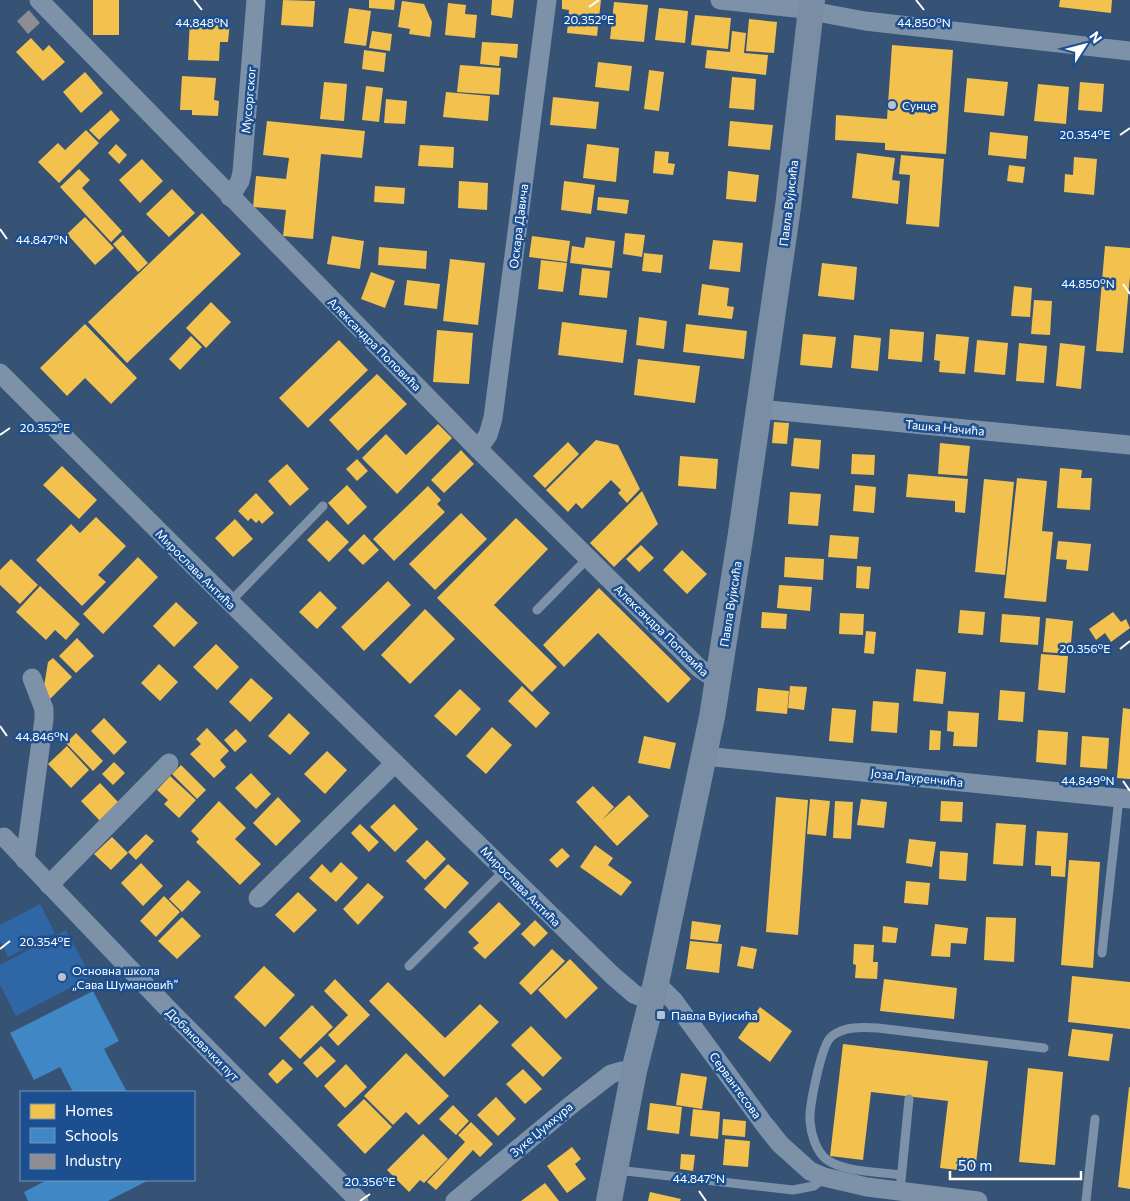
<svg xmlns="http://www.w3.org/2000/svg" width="1130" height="1201" font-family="Commissioner,sans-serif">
<rect width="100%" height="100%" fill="#365274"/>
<g fill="#2f66a5">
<path d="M40,904l15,29 -47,24 -8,-16v-16z"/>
<path d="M66,930l25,47 -75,39 -16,-31v-20z"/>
</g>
<g fill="#f2c14e">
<rect x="93" y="0" width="26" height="35"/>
<path d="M283,0l32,1 -2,26 -32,-2z"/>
<path d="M369,0h26l-1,10 -25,-2z"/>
<path d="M492,0h22l-2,18 -21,-3z"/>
<path d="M562,0h39l-4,36 -30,-3 2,-23 -7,-1z"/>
<path d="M1060,0h52l-1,13 -52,-6z"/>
<path d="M402,1l22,3 8,18 -2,15 -21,-3 1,-5 -12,-2z"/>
<path d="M614,2l34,3 -4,37 -34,-3z"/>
<path d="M448,3l18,2 -1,9 12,1 -2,23 -30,-3z"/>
<path d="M349,8l22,3 -5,35 -22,-3z"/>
<path d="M659,8l29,3 -3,32 -30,-3z"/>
<path d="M695,15l36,3 -3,31 -37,-4z"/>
<path d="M190,19l40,3 -2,20h-8l-1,19 -31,-1z"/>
<path d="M749,19l28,3 -3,31 -28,-2z"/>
<path d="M372,31l20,3 -2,17 -21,-3z"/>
<path d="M732,31l14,2 -2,20 24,2 -2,20 -61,-7 2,-18 23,2z"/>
<path d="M31,38l12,13 6,-6 16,17 -22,19 -27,-29z"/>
<path d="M482,42l36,2 -1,14 -17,-2 -1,10 -19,-2z"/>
<path d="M892,45l61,5 -7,104 -61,-4v-7l-50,-3 1,-25 51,4z"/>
<path d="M364,50l22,3 -2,19 -22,-3z"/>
<path d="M598,62l34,4 -3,25 -34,-4z"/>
<path d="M460,65l41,3 -2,27 -42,-3z"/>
<path d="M649,70l15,2 -5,39 -15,-2z"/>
<path d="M85,72l18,21 -22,20 -18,-21z"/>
<path d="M182,76l34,2 -2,22 5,1 -1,15 -26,-1v-5h-12z"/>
<path d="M732,77l24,2 -2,31 -25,-2z"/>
<path d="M967,78l41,4 -4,34 -40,-4z"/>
<path d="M324,82l23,2 -3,37 -24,-2z"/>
<path d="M1080,82l24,2 -2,28 -24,-2z"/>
<path d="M1038,84l31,3 -3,37 -32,-3z"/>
<path d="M366,86l17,2 -4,34 -17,-2z"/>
<path d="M446,92l44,4 -2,25 -45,-4z"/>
<path d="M553,97l46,5 -3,27 -46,-4z"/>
<path d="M386,99l21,2 -2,23 -21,-1z"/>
<path d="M111,110l9,10 -21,20 -10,-10z"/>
<path d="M267,121l98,10 -3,27 -41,-4 -8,85 -30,-3 3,-26 -33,-3 3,-31 30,3 3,-21 -26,-3z"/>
<path d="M730,121l43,4 -3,25 -42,-4z"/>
<path d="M86,130l13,13 -40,40 -21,-21 20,-19 7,7z"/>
<path d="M990,132l38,4 -2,23 -38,-4z"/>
<path d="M116,144l11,11 -8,9 -11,-11z"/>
<path d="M587,144l32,4 -3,34 -33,-4z"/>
<path d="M420,145l34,2 -1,21 -35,-2z"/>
<path d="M655,151l14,1 -1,11 7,1 -2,11 -20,-2z"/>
<path d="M857,153l38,5 -3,22 8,1 -2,23 -46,-6z"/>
<path d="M901,155l43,4 -5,68 -33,-3 4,-49 -11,-1z"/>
<path d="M1074,157l23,2 -3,36 -30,-3 1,-18 8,1z"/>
<path d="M142,159l21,22 -23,22 -21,-23z"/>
<path d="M1009,165l16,2 -2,16 -16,-2z"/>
<path d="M79,169l11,11 -8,8 40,43 -11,11 -51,-55z"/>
<path d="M728,171l31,4 -3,27 -30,-3z"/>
<path d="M459,181l29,2 -1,27 -29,-2z"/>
<path d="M564,181l31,4 -4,29 -30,-4z"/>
<path d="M375,186l30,2 -1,16 -30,-2z"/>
<path d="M172,189l23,24 -26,24 -23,-23z"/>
<path d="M598,197l31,3 -2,14 -30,-4z"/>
<path d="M202,213l39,41 -114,109 -39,-41z"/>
<path d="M85,217l29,31 -19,17 -28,-31z"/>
<path d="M625,233l20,2 -3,22 -19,-3z"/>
<path d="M123,235l25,28 -10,9 -25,-28z"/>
<path d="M332,236l32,5 -4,28 -33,-5z"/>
<path d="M532,236l38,5 -3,21 -38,-5z"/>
<path d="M586,237l29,4 -3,27 -42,-5 2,-17 12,2z"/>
<path d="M713,240l30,3 -3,29 -31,-3z"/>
<path d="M1105,246l25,2v28l-7,77 -27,-2z"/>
<path d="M379,247l48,4 -1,18 -48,-4z"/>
<path d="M644,253l19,2 -2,18 -19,-2z"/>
<path d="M450,259l35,4 -7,62 -35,-4z"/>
<path d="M541,260l26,3 -4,29 -25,-3z"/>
<path d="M822,263l35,4 -3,33 -36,-4z"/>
<path d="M582,268l28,3 -3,27 -28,-3z"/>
<path d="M371,272l24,9 -10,27 -24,-9z"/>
<path d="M407,280l33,4 -3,25 -33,-4z"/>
<path d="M702,284l27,4 -2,18 7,1 -2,12 -34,-4z"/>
<path d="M1014,286l18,2 -2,29 -19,-1z"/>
<path d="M1034,300l18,1 -2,34 -19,-1z"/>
<path d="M211,302l20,20 -25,26 -20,-20z"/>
<path d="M639,317l28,4 -3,28 -28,-4z"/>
<path d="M562,322l65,8 -4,33 -65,-8z"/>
<path d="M85,324l52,54 -26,26 -26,-26 -18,18 -27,-28z"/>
<path d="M686,324l61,7 -3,28 -61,-7z"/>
<path d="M890,329l34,3 -2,30 -34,-3z"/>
<path d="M437,330l36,3 -4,51 -36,-2z"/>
<path d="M803,334l33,3 -4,31 -32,-3z"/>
<path d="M936,334l33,3 -4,37 -26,-2 1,-11 -6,-1z"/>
<path d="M854,335l27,3 -3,33 -27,-3z"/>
<path d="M191,336l11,11 -22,23 -11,-11z"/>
<path d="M339,340l29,30 -60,58 -29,-30z"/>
<path d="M977,340l31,3 -3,32 -31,-3z"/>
<path d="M1019,343l28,3 -3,37 -28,-2z"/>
<path d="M1060,343l25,3 -4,43 -25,-3z"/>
<path d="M638,359l62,7 -5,37 -61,-8z"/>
<path d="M377,374l30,30 -49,47 -29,-31z"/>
<path d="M774,422l15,1 -2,21 -15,-1z"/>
<path d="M438,424l14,14 -55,56 -35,-36 24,-24 20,21z"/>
<path d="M794,438l27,2 -2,29 -28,-3z"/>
<path d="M596,440l22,5 22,44 -13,14 -9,-10 3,-3 -10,-10 -29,29 -6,-6 -8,9 -22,-22z"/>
<path d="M568,442l11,12 -34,34 -12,-12z"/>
<path d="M940,443l30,3 -3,30 -29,-2z"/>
<path d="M461,450l13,14 -30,29 -13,-13z"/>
<path d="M852,454l23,1 -1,20 -23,-1z"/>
<path d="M680,456l38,3 -2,30 -38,-3z"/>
<path d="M357,459l11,12 -11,10 -11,-12z"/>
<path d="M287,464l22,25 -19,17 -22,-25z"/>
<path d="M62,466l35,34 -18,19 -36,-34z"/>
<path d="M1060,468l22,2 -1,8h11l-2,32 -33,-2z"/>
<path d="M908,474l60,5 -3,34 -10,-1v-11l-49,-4z"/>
<path d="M1017,478l30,3 -5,50 11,1 -7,70 -42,-4z"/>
<path d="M984,479l30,3 -9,93 -30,-3z"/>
<path d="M347,485l20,22 -19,18 -20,-22z"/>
<path d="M855,485l21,2 -2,26 -21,-2z"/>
<path d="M428,486l13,14 -4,4 8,8 -51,49 -21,-22z"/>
<path d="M642,491l16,33 -44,43 -24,-24z"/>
<path d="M790,492l31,2 -3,32 -30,-2z"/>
<path d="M256,493l18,20 -12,11 -3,-4 -3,3 -5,-5 -3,3 -10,-10z"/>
<path d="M461,513l26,26 -52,51 -26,-26z"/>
<path d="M96,517l30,29 -28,29 8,7 -24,24 -46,-46 35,-36 9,9z"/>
<path d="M516,518l32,31 -54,56 63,62 -25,25 -95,-94z"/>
<path d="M235,519l18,20 -20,18 -18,-19z"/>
<path d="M327,520l22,22 -20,20 -22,-22z"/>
<path d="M364,534l15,16 -16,15 -15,-15z"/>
<path d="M830,535l29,2 -2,22 -29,-2z"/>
<path d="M1058,541l33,3 -3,27 -22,-2 1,-9 -11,-1z"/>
<path d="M641,545l13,13 -15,14 -13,-13z"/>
<path d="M682,550l25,24 -20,20 -24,-24z"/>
<path d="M138,557l20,20 -55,57 -20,-20z"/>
<path d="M785,557l39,2 -1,21 -39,-3z"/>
<path d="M11,559l27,26 -18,19 -20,-19v-15z"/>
<path d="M857,566l14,1 -2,22 -13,-1z"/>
<path d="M388,581l23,24 -47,46 -23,-24z"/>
<path d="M779,585l33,2 -2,24 -33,-3z"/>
<path d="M40,586l40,38 -14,16 -11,-10 -9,10 -30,-28z"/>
<path d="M599,588l92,91 -23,24 -70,-70 -34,34 -21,-22z"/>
<path d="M320,591l17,17 -20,21 -18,-17z"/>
<path d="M176,602l22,21 -24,24 -21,-21z"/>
<path d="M425,609l30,30 -45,45 -29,-29z"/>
<path d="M960,610l25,2 -2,23 -25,-2z"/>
<path d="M762,612l25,2 -1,15 -25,-1z"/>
<path d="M1113,612l8,10 5,-3 4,9 -19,14 -6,-9 -9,7 -7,-11z"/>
<path d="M840,613l24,1 -1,21 -24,-1z"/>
<path d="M1002,614l38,3 -2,28 -38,-3z"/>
<path d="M1046,618l27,3 -3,33 -27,-2z"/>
<path d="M866,631l10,1 -2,22 -10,-1z"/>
<path d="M77,638l17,18 -18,17 -17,-17z"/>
<path d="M216,644l23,23 -22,23 -24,-23z"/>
<path d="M1041,654l27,2 -3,37 -27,-3z"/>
<path d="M53,658l19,19 -22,22 -7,-7 5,-30z"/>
<path d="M159,664l19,18 -18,19 -19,-18z"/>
<path d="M916,669l30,3 -3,32 -30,-3z"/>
<path d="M251,678l22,20 -23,24 -21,-20z"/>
<path d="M522,686l28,27 -14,15 -28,-27z"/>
<path d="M790,686l17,1 -3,23 -16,-2z"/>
<path d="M758,688l31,3 -2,23 -31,-3z"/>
<path d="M460,689l21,20 -25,27 -22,-20z"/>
<path d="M1000,690l25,2 -2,30 -25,-2z"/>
<path d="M873,701l26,2 -2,30 -26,-2z"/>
<path d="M832,708l24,2 -3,33 -24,-2z"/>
<path d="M1123,708l7,1v70l-13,-1z"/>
<path d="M948,711l31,2 -2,34 -24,-1 1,-14 -7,-1z"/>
<path d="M289,713l21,20 -20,22 -22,-19z"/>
<path d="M104,718l23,24 -13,13 -23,-24z"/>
<path d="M492,727l20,18 -26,29 -20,-18z"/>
<path d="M207,728l22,23 -9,9 6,7 -12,11 -24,-24 11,-10 -5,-5z"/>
<path d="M236,729l11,12 -12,11 -11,-12z"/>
<path d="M930,730l11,1 -1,19h-11z"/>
<path d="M1038,730l30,2 -2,33 -30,-3z"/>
<path d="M76,733l27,28 -10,10 -27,-28z"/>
<path d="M644,736l32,7 -6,26 -32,-6z"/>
<path d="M1082,736l27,2 -2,31 -27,-2z"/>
<path d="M67,746l22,24 -18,18 -23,-24z"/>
<path d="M327,751l20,19 -22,24 -21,-20z"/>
<path d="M114,762l11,11 -12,12 -11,-11z"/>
<path d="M181,765l25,25 -9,9 -25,-25z"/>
<path d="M251,773l20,21 -15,15 -21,-21z"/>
<path d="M170,776l26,24 -17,18 -15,-14 4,-4 -11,-10z"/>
<path d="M100,783l20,21 -19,18 -20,-21z"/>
<path d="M593,786l21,21 -12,13 27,-25 20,21 -32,30 -41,-44z"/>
<path d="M278,797l23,24 -25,25 -23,-23z"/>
<path d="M776,797l32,3 -10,135 -32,-3z"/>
<path d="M810,799l20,2 -4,35 -19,-2z"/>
<path d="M861,799l26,3 -3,26 -27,-3z"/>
<path d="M219,801l27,27 -11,11 26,25 -21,21 -44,-43 3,-3 -8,-8z"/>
<path d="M835,801l18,1 -2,37 -18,-1z"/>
<path d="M941,801l22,1 -1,20 -22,-1z"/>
<path d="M394,804l24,25 -23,23 -25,-25z"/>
<path d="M996,823l30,2 -3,41 -30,-2z"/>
<path d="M360,824l19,18 -10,10 -18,-19z"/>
<path d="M1037,831l31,2 -3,44 -14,-1v-10l-16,-1z"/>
<path d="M146,834l8,7 -18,19 -8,-8z"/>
<path d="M112,837l16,16 -17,17 -17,-16z"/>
<path d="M909,839l27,3 -4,25 -26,-4z"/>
<path d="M427,840l19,19 -21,21 -19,-19z"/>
<path d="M595,845l18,13 -5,7 24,17 -11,14 -41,-29z"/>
<path d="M562,848l8,8 -13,12 -8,-8z"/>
<path d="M940,851l28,2 -2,28 -27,-2z"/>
<path d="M1069,860l31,2 -7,106 -32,-3z"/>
<path d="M341,862l17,16 -22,24 -27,-24 13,-14 9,9z"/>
<path d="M141,863l22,23 -20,20 -22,-23z"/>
<path d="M448,864l21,19 -24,26 -21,-20z"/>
<path d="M188,880l13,12 -19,20 -13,-13z"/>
<path d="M906,881l24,2 -2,22 -24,-2z"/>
<path d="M368,883l16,14 -26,28 -15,-16z"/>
<path d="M298,892l19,18 -23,23 -19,-18z"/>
<path d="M164,896l16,16 -24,25 -16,-16z"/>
<path d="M499,902l22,22 -36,35 -12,-11 6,-5 -11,-11z"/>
<path d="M182,917l19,19 -24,23 -19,-18z"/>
<path d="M986,917l30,1 -2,44 -30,-2z"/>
<path d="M535,920l13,13 -14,14 -13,-13z"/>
<path d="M692,921l29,4 -3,17 -28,-3z"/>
<path d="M935,924l33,4 -2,16 -15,-1 -1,14 -19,-1z"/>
<path d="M883,926l15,2 -2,15 -14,-1z"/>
<path d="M690,941l32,3 -3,29 -33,-4z"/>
<path d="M854,944l20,1 -1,17h5l-1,17 -22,-1 1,-13 -3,-1z"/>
<path d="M741,946l16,3 -4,20 -16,-3z"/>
<path d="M552,949l13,12 -34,34 -12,-12z"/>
<path d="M570,959l28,29 -32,31 -28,-29z"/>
<path d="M264,966l31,29 -30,32 -31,-30z"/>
<path d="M1072,976l58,6v47l-62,-7z"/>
<path d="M335,979l35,36 -32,31 -10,-11 20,-20 -24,-24z"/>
<path d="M884,979l73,9 -3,31 -74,-8z"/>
<path d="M388,982l57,56 35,-34 19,18 -55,55 -75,-76z"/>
<path d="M312,1005l21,22 -33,32 -21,-21z"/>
<path d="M760,1007l32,24 -22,31 -32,-24z"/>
<path d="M531,1026l31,32 -19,19 -32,-32z"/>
<path d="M1072,1029l41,5 -4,27 -41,-5z"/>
<path d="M843,1044l145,17 -13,111 -35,-4 8,-67 -77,-9 -8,68 -33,-4z"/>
<path d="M321,1046l15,15 -19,17 -14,-15z"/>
<path d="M406,1053l43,43 -30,29 -13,-13 -13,13 -29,-29z"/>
<path d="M283,1059l10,10 -16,15 -9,-10z"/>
<path d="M346,1064l21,23 -22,21 -21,-22z"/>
<path d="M1028,1068l35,4 -8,93 -36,-3z"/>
<path d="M523,1069l19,20 -17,15 -19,-20z"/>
<path d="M681,1073l26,4 -5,32 -26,-4z"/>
<path d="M1129,1087h1v102l-12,-2z"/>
<path d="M496,1097l20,22 -18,17 -21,-21z"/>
<path d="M364,1099l28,28 -27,27 -28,-29z"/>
<path d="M650,1103l32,4 -3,27 -32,-4z"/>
<path d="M453,1105l16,16 -13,14 -17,-16z"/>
<path d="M693,1109l27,3 -2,27 -28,-3z"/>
<path d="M723,1119l23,2 -1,16 -23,-2z"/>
<path d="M471,1122l22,22 -13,13 -7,-7 -37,40 -9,-8 38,-40 -7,-7z"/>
<path d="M423,1134l25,25 -24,24 -4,-3 -11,12 -22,-22z"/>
<path d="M725,1139l25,2 -2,26 -25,-2z"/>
<path d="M572,1147l9,12 -6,5 11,15 -19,14 -20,-27z"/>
<path d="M681,1154l14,1 -2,16 -13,-2z"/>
<path d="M545,1183l14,18h-38z"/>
<path d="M650,1192l31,7 -1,2h-32z"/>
</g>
<g fill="#3f88c5">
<path d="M93,991l26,50 -15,8 23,43h-54l-13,-25 -26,13 -24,-47z"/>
<path d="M47,1180h102l-41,21h-80l-4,-9z"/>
</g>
<path fill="#8d8d92" d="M29,10l11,13 -12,11 -11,-13z"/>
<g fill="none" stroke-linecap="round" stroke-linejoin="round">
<g stroke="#7d92a8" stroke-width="9">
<path d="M230,602l93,-96"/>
<path d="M537,610l51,-52"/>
<path d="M1102,953l17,-155"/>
<path d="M409,966l96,-96"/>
<path d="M617,1170l176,20 21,-4 10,-8"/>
<path d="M901,1175c-20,-3 -59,-3 -75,-16 -10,-8 -15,-25 -16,-38 -1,-14 11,-75 21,-84 12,-11 32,-10 47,-9l166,20"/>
<path d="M900,1191l9,-92"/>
<path d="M1086,1201l9,-82"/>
</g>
<g stroke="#7d92a8" stroke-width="19">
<path d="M39,0l439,449 221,219 18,12"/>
<path d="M720,0l75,8 70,13 265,30"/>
<path d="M230,197l10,-16 2,-9 14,-172"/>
<path d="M0,373l230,229 382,373 22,19 17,7"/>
<path d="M759,409l371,36"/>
<path d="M478,449l10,-14 5,-17 54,-418"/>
<path d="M704,756l426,43"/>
<path d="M4,837l169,177 186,187"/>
<path d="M25,860l19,-141v-10l-12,-31"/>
<path d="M49,885l120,-122"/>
<path d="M258,898l137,-135"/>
<path d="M656,983l18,18 90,123 16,20 30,27 14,6 43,10 111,14"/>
<path d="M455,1201l116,-96 40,-31 10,-3h13"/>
</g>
<path stroke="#798da4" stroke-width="26" d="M609,1201l25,-130 22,-88 56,-266 29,-184 47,-326 24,-207"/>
</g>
<path fill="none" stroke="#fff" stroke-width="2" d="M194,0l8,10M916,0l8,10M589,7l10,-7M1120,135l10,-7M0,229l7,10M1123,284l7,10M0,435l10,-7M1120,649l10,-8M0,726l7,10M1123,781l7,10M0,949l10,-8M699,1191l7,10M360,1201l10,-7"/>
<g fill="#b9c2ce" stroke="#1b4f8f" stroke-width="2">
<circle cx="892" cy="105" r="5"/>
<circle cx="62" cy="977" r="5"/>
<rect x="656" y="1010" width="10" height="10" rx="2.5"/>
</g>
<g text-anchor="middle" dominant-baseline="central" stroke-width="5" stroke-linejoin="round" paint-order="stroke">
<g font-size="12" fill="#fff" stroke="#1b4f8f">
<text transform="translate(248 100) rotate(-85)">Мусоргског</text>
<text transform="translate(788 203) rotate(-83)">Павла Вујисића</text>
<text transform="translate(518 226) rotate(-83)">Оскара Давича</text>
<text transform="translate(375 344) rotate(45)">Александра Поповића</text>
<text transform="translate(945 427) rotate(5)">Ташка Начића</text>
<text transform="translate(196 569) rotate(45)">Мирослава Антића</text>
<text transform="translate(730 604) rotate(-81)">Павла Вујисића</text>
<text transform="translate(662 630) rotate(44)">Александра Поповића</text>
<text transform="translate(917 777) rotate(6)">Јоза Лауренчића</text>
<text transform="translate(521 886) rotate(45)">Мирослава Антића</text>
<text transform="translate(203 1044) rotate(45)">Добановачки пут</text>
<text transform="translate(736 1085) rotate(54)">Сервантесова</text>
<text transform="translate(541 1129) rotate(-40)">Зуке Џумхура</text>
</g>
<g font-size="12" fill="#fff" stroke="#1b4f8f" text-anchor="start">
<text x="902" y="105">Сунце</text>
<text x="72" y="970">Основна школа<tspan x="72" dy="14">„Сава Шумановић”</tspan></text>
<text x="671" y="1015">Павла Вујисића</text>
</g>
</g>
<g font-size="12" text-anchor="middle" fill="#fff" stroke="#1b4f8f" stroke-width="5" stroke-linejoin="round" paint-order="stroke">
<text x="589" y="24">20.352°E</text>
<text x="202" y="27">44.848°N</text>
<text x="924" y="27">44.850°N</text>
<text x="1085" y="139">20.354°E</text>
<text x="42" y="244">44.847°N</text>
<text x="1088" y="288">44.850°N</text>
<text x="45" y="432">20.352°E</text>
<text x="1085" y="653">20.356°E</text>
<text x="42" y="741">44.846°N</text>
<text x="1088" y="785">44.849°N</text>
<text x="45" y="946">20.354°E</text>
<text x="699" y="1183">44.847°N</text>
<text x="370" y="1186">20.356°E</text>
</g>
<rect x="20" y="1091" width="175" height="90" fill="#1b4f8f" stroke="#7695bc"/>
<rect x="30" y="1104" width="25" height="15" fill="#f2c14e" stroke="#7695bc"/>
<text x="65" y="1116" font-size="15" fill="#ffffff">Homes</text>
<rect x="30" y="1128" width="25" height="15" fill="#3f88c5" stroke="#7695bc"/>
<text x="65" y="1141" font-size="15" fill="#ffffff">Schools</text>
<rect x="30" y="1154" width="25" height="15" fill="#8d8d92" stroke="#7695bc"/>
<text x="65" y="1166" font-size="15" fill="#ffffff">Industry</text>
<g transform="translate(1085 45) rotate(54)" stroke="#1b4f8f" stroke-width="4" paint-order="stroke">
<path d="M0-4L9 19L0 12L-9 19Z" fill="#ffffff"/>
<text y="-8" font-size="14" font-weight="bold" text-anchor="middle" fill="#ffffff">N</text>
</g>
<path d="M950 1171v8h131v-8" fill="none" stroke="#ffffff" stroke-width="2.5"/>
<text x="958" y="1171" font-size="15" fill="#ffffff" stroke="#1b4f8f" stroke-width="4" paint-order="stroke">50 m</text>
</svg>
